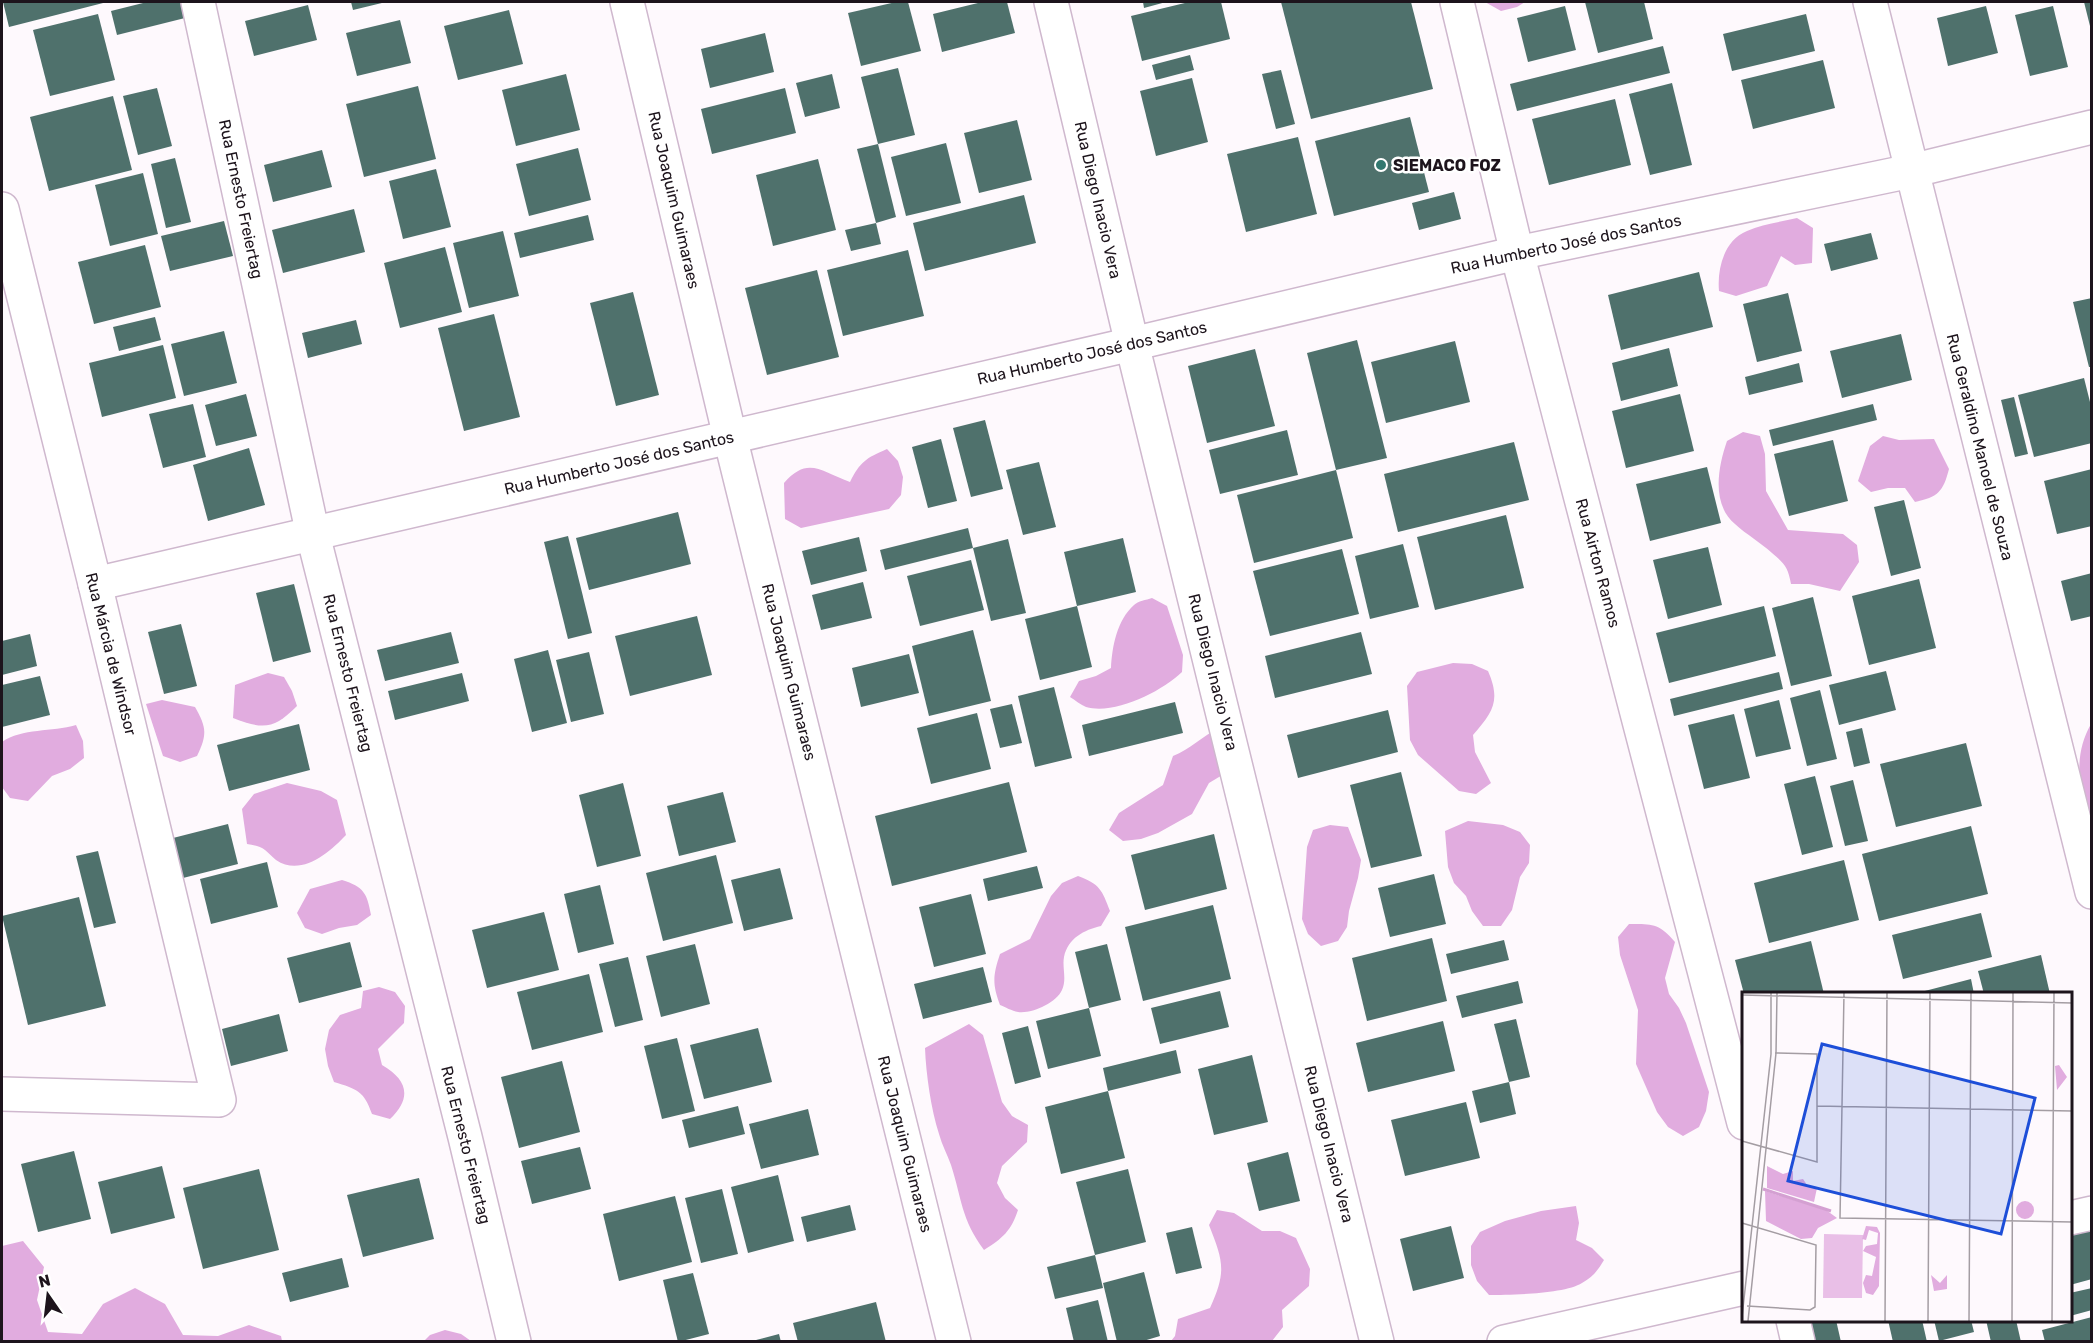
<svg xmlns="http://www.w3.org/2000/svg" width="2093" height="1343" font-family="Rubik,sans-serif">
<rect width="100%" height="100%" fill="#fef9fd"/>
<g fill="#e1acdf">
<path d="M1485,2h40l-8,5 -16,4z"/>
<path d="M1797,218l16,10 -1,35 -17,2 -14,-9 -14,30 -31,10 -17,-5c-2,-22 5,-51 28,-60 15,-7 34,-9 50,-13z"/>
<path d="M1743,432l17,4 5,18 1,37 22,39 55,4 14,11 2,17 -19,29 -31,-7h-18c-3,-17 -6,-20 -19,-31 -12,-11 -25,-18 -37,-29 -24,-20 -17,-57 -8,-83z"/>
<path d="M1883,436l16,4 35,-1 15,30c-6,23 -11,28 -34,33l-10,-14h-17l-17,4 -13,-11 12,-35z"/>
<path d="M887,449l11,12 5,16 -2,18 -12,14 -88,19 -16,-9 -1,-36c24,-27 36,-12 66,-1 10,-20 16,-24 37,-33z"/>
<path d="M1152,598l15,8 16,49 -1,17c-21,20 -67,43 -96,35 -5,-2 -11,-7 -16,-10l9,-16 17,-5 15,-8c1,-21 6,-48 23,-63 4,-4 12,-5 18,-7z"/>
<path d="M1453,663l19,1 16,7c13,30 5,41 -15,64l2,17 16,31 -15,11 -17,-3 -41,-36 -8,-15 -3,-54 10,-14z"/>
<path d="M268,673l16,4 8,14 5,15c-23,23 -33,24 -64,12l2,-33z"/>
<path d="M162,700l33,7c12,21 12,28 2,49l-17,6 -17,-6 -17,-52z"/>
<path d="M2091,724v111c-9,-39 -21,-74 0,-111z"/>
<path d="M76,725l7,16 1,17 -14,11 -18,7 -24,25 -18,-3 -8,-11v-45c20,-14 50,-10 74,-17z"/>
<path d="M1218,728l6,46 -15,9 -17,31 -34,19 -17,6 -18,2 -14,-11 10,-17 44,-28 10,-29c17,-7 29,-19 45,-28z"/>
<path d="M287,783l34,8 16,9 9,35c-17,18 -45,42 -70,25 -4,-3 -7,-7 -11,-10 -5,-4 -12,-5 -18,-6l-5,-35 12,-15z"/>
<path d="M1468,821l35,4 17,7 10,13 -1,18 -9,14 -8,33 -11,16h-18l-11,-15 -6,-15 -12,-13 -6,-16 -3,-36z"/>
<path d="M1330,825l18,2 13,33 -3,18 -9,33 -2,16 -9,14 -17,5 -13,-12 -6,-15 5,-72 6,-17z"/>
<path d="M1078,876c22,8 24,14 32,35l-9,15c-17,4 -33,12 -37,31 -2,11 3,22 -2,33 -6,13 -30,24 -44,22 -6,-1 -13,-5 -18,-7 -8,-21 -7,-30 0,-51l30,-15 21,-43 11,-13z"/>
<path d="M342,880c22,7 25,13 29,35l-14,10 -18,3 -17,6 -17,-6 -8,-15 13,-24z"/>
<path d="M1629,924c23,0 30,-1 46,18l-10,36 4,16 10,14 7,15 23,69 -3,19 -7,16 -16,9 -15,-9 -11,-15 -21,-48 2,-54 -18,-55 -2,-18z"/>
<path d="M379,987l16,5 10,14 -1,17 -26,26 4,16c26,15 30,33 8,54l-18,-5c-8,-23 -15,-25 -38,-32l-6,-16 -3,-17 4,-19 11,-15 21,-7 2,-17z"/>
<path d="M969,1024l14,11 19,67 10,14 16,9 -1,17 -25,24 -5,17 8,15 13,12c-7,21 -15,28 -34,40 -23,-31 -22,-51 -33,-85 -4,-11 -9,-20 -12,-31 -8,-25 -13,-60 -14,-86z"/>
<path d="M1576,1206l3,17 -3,17 16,8 12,12c-6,10 -11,17 -22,23 -17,11 -72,12 -93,12l-12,-14 -6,-16v-19l9,-14 25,-11 36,-10z"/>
<path d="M1217,1210l17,3 28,18h18l16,7 14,31 -1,17 -27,24 1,17 -11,14h-101l4,-5 3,-17 32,-11c17,-37 13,-47 -1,-83z"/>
<path d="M23,1241l21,26 -7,33 11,32 34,2 21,-30 32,-16 30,16 18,31 35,1 31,-11 32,11 1,5h-280v-95z"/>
<path d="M445,1330l16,4 10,7h-47l6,-6z"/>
</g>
<g fill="#4f716c">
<path d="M3,2h104l-98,25z"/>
<path d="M147,2h38l4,15 -72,18 -6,-24z"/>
<path d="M351,2h35l-33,8z"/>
<path d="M896,2h12l13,49 -60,15 -13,-53z"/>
<path d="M982,2h25l8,31 -73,19 -9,-38z"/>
<path d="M1143,2h23l-22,6z"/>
<path d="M1189,2h32l9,37 -88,22 -11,-45z"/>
<path d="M1281,2h130l22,87 -122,30z"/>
<path d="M1585,2h59l9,37 -55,14z"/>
<path d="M2084,2h8v28h-1z"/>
<path d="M308,5l9,35 -63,16 -9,-35z"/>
<path d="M1565,6l11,44 -48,12 -11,-44z"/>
<path d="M1986,6l12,47 -50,13 -11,-48z"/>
<path d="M2053,6l15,61 -38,9 -15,-61z"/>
<path d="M509,10l14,54 -65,16 -14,-54z"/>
<path d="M98,14l17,66 -65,16 -17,-66z"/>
<path d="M1806,14l9,37 -83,20 -9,-37z"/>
<path d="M400,20l11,43 -54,13 -11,-43z"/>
<path d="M765,33l9,39 -64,16 -9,-39z"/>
<path d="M1663,46l7,27 -153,38 -7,-27z"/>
<path d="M1190,55l4,15 -38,10 -4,-15z"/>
<path d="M1823,60l12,48 -82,21 -12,-49z"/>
<path d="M898,68l17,67 -37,9 -17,-67z"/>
<path d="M1281,70l14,54 -19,5 -14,-55z"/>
<path d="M566,74l14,56 -64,16 -14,-56z"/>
<path d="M832,74l8,34 -35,9 -9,-34z"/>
<path d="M1192,78l16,64 -52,14 -16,-65z"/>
<path d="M1672,83l20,82 -42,10 -21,-81z"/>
<path d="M418,86l18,73 -72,18 -18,-73z"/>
<path d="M157,88l15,58 -34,9 -15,-59z"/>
<path d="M785,88l11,45 -84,21 -11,-45z"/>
<path d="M113,96l19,74 -83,21 -19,-74z"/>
<path d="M1615,99l16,66 -82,20 -17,-66z"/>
<path d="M1410,117l19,75 -95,24 -19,-75z"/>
<path d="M1017,120l15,60 -53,13 -15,-60z"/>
<path d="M1298,137l19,77 -71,18 -19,-78z"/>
<path d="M946,143l15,60 -55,13 -15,-59z"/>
<path d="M878,144l18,73 -20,6 -19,-74z"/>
<path d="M578,148l13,52 -62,16 -13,-52z"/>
<path d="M322,150l10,37 -59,15 -9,-37z"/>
<path d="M175,158l16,64 -25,6 -15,-64z"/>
<path d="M818,159l18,71 -63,16 -17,-71z"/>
<path d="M436,169l15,58 -48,12 -14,-58z"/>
<path d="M143,173l15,61 -48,12 -15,-61z"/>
<path d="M1454,192l7,27 -42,11 -7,-27z"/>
<path d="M1024,195l12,48 -111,28 -12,-48z"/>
<path d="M354,209l11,43 -82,21 -11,-43z"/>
<path d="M588,215l6,25 -74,18 -6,-25z"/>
<path d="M224,221l9,35 -63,15 -9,-35z"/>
<path d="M876,223l5,21 -30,7 -6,-21z"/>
<path d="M503,231l16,65 -50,12 -16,-65z"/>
<path d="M1871,233l7,26 -47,12 -7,-27z"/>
<path d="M145,245l16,62 -67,17 -16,-62z"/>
<path d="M445,247l17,65 -62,16 -16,-65z"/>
<path d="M908,250l16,66 -81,20 -16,-66z"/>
<path d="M817,270l22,87 -72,18 -22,-87z"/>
<path d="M1699,272l14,55 -92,23 -13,-55z"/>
<path d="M633,292l26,103 -43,11 -26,-103z"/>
<path d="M1788,293l14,58 -45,11 -14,-58z"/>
<path d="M2092,298v69h-3l-16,-65z"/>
<path d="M494,314l26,103 -56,14 -26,-103z"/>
<path d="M155,317l6,23 -42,11 -6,-24z"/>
<path d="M356,320l6,24 -54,14 -6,-25z"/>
<path d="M224,331l13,52 -53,13 -13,-52z"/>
<path d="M1901,334l11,46 -70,18 -12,-47z"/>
<path d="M1357,340l30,118 -51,12 -29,-117z"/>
<path d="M1455,341l15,61 -84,21 -15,-61z"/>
<path d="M163,345l13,53 -74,19 -13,-54z"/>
<path d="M1669,348l9,38 -57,15 -9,-38z"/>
<path d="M1255,349l20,77 -68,17 -19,-77z"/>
<path d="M1799,363l4,19 -54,13 -4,-18z"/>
<path d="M2084,378l8,32v33l-58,14 -16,-62z"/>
<path d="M246,394l11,42 -41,10 -11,-41z"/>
<path d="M1680,394l14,57 -68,17 -14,-57z"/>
<path d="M2014,397l14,57 -13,3 -14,-57z"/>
<path d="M193,404l13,53 -43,11 -14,-54z"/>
<path d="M1873,404l4,16 -104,26 -4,-16z"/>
<path d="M985,420l18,69 -32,8 -18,-69z"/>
<path d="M1287,430l11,45 -78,19 -11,-44z"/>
<path d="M941,439l16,62 -29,7 -16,-61z"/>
<path d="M1833,440l15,61 -59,15 -15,-62z"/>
<path d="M1514,442l15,58 -131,32 -14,-58z"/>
<path d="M249,448l16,57 -57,16 -15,-56z"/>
<path d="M1039,462l17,65 -33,8 -17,-65z"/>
<path d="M1707,467l14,56 -71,18 -14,-57z"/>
<path d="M2092,469v57l-35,8 -13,-53z"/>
<path d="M1336,470l17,68 -99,25 -17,-68z"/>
<path d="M1904,500l17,68 -30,8 -17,-69z"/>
<path d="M678,512l13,52 -102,26 -13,-52z"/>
<path d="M1506,515l18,73 -89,22 -18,-73z"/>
<path d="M968,528l5,20 -88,22 -5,-20z"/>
<path d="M568,536l24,97 -24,6 -24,-97z"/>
<path d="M859,537l8,34 -56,14 -9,-34z"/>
<path d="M1123,538l13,54 -59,14 -13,-54z"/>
<path d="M1008,539l18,74 -35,8 -18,-73z"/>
<path d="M1403,544l16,63 -49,12 -15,-63z"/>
<path d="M1708,547l14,58 -54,14 -15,-59z"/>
<path d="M1342,549l17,65 -89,22 -17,-65z"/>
<path d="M971,560l13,50 -64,16 -13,-50z"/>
<path d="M2092,573v43l-21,5 -10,-40z"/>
<path d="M1919,579l17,69 -67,17 -17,-69z"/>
<path d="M863,582l9,36 -51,12 -9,-35z"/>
<path d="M294,584l17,68 -38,10 -17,-69z"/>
<path d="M1813,597l19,79 -41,10 -19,-78z"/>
<path d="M1077,606l15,61 -52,13 -15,-61z"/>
<path d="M1764,606l12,50 -107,27 -13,-50z"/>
<path d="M697,616l15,59 -82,21 -15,-60z"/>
<path d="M181,624l16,62 -33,8 -16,-62z"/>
<path d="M973,630l18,71 -62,15 -17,-70z"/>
<path d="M451,632l8,31 -74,18 -8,-31z"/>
<path d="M1361,632l11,42 -97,24 -10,-42z"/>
<path d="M30,634l7,32 -35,9v-34z"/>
<path d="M548,650l19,73 -35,9 -18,-73z"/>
<path d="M589,652l15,62 -33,8 -15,-62z"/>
<path d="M909,654l10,39 -58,14 -9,-39z"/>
<path d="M1886,671l10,39 -57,15 -10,-40z"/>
<path d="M1779,672l4,17 -109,27 -4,-17z"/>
<path d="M462,673l7,28 -74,19 -7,-29z"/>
<path d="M40,676l10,39 -48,12v-42z"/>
<path d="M1054,687l18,71 -37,9 -17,-71z"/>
<path d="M1820,690l17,69 -30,7 -17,-68z"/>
<path d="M1779,700l12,49 -35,8 -12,-48z"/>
<path d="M1175,702l8,31 -94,23 -7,-31z"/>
<path d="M1012,704l10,39 -22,5 -10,-39z"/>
<path d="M1388,710l10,42 -100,26 -11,-43z"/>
<path d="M977,713l14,56 -60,15 -14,-56z"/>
<path d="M1734,714l16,64 -46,11 -16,-64z"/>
<path d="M299,724l11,46 -81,21 -12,-46z"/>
<path d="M1862,728l8,35 -16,4 -8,-35z"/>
<path d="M1966,743l16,63 -86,21 -16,-63z"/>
<path d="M1401,772l21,84 -51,12 -21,-83z"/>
<path d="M1815,776l18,71 -31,8 -18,-71z"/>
<path d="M1853,780l15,61 -23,5 -15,-60z"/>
<path d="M1009,782l18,70 -135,34 -17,-70z"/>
<path d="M623,783l18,73 -44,11 -18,-72z"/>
<path d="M723,792l13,50 -57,14 -12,-50z"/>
<path d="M228,824l10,40 -55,14 -10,-40z"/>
<path d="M1971,826l17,68 -109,27 -17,-67z"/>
<path d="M1214,834l13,55 -82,21 -14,-55z"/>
<path d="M98,851l18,72 -22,5 -18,-72z"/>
<path d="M716,855l17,68 -70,18 -17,-68z"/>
<path d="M1844,860l15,60 -90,23 -15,-60z"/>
<path d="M267,862l11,45 -67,17 -11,-45z"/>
<path d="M1037,866l6,22 -55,13 -5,-22z"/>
<path d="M780,868l13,51 -49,12 -13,-51z"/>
<path d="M1434,874l12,50 -56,13 -12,-49z"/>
<path d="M600,885l14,59 -36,9 -14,-59z"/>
<path d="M971,894l15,60 -52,13 -15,-60z"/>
<path d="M79,897l27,109 -78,19 -26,-109z"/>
<path d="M1213,905l18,74 -88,22 -18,-74z"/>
<path d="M544,912l15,58 -72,18 -15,-58z"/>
<path d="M1981,913l11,44 -89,22 -11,-44z"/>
<path d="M1432,938l15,63 -80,20 -15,-63z"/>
<path d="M1504,940l5,20 -58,14 -5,-20z"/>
<path d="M1811,941l13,53h-80l-9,-34z"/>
<path d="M350,942l12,45 -63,16 -12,-45z"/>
<path d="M695,944l15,60 -49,13 -15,-61z"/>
<path d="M1107,944l14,56 -32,8 -14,-56z"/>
<path d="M2041,955l9,39h-66l-6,-23z"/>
<path d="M628,957l15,63 -28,7 -16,-63z"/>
<path d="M983,967l9,35 -69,17 -9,-35z"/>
<path d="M589,974l14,58 -71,18 -15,-58z"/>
<path d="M1971,979l3,15h-56l-1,-1z"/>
<path d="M1518,981l5,22 -61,15 -6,-22z"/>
<path d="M1220,991l9,36 -69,17 -9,-36z"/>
<path d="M1089,1008l12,48 -53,13 -12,-48z"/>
<path d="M279,1014l9,37 -57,15 -9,-37z"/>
<path d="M1516,1019l14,58 -21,5 -15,-58z"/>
<path d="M1443,1021l12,50 -87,21 -12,-49z"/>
<path d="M1028,1026l13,51 -26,7 -13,-51z"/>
<path d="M758,1028l14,54 -68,17 -14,-54z"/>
<path d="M677,1038l18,73 -33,8 -18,-73z"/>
<path d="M1176,1050l5,23 -73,18 -5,-23z"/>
<path d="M1252,1055l16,67 -54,13 -16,-66z"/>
<path d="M562,1061l18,71 -61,16 -18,-71z"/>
<path d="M1509,1082l7,32 -36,9 -8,-32z"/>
<path d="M1108,1091l17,67 -64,16 -16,-67z"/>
<path d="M1466,1102l14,56 -75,18 -14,-56z"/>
<path d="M738,1106l7,28 -56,14 -7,-28z"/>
<path d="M808,1109l11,46 -58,14 -12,-45z"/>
<path d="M580,1147l11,42 -59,15 -11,-43z"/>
<path d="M74,1151l17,68 -53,13 -17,-68z"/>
<path d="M1288,1152l12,49 -41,10 -12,-48z"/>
<path d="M162,1166l13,52 -64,16 -13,-52z"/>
<path d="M259,1169l20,81 -76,19 -20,-81z"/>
<path d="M1128,1169l18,73 -51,13 -19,-73z"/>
<path d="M778,1175l16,66 -46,12 -17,-66z"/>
<path d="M419,1178l15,61 -71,18 -16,-62z"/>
<path d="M722,1189l16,65 -37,9 -16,-65z"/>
<path d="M675,1196l17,66 -73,19 -16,-67z"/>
<path d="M850,1205l6,25 -49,12 -6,-25z"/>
<path d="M1451,1226l13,52 -51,13 -13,-52z"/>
<path d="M1192,1227l10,41 -26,6 -10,-41z"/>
<path d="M2092,1228v51l-22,6v-51z"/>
<path d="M1095,1255l8,33 -48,11 -8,-32z"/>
<path d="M342,1258l7,29 -59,15 -8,-29z"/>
<path d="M1144,1272l16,64 -20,6h-23l-14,-59z"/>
<path d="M693,1273l16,61 -31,8 -15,-62z"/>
<path d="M2092,1288v22l-22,6v-23z"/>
<path d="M1098,1300l10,42h-34l-8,-34z"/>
<path d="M876,1302l10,40h-88l-5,-19z"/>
<path d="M2092,1317v25h-47l-3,-12z"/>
<path d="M1794,1320h42l5,22h-42z"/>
<path d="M1888,1320h34l5,22h-34z"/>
<path d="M1934,1320h37l3,12 -35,9z"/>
<path d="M1986,1320h30l5,22h-30z"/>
<path d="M779,1334l2,8h-29v-1z"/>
</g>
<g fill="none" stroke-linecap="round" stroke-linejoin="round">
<defs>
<g id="minor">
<path d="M198,2l115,533 152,602 49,205"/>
<path d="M627,2l103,435 224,905"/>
<path d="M1051,2l81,342 245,998"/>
<path d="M1457,2l60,251 227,870"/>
<path d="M1870,2l222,890"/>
<path d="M2,209l93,375 124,516 -217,-6"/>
<path d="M95,584l1037,-240 385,-91 394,-82 181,-44"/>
<path d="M2070,1218l22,-5"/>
<path d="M1793,1320l5,22"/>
<path d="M1504,1342l240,-54"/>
</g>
</defs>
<use href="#minor" stroke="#cfb8ce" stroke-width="36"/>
<use href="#minor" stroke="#fff" stroke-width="33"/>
</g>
<circle fill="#32786f" stroke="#fff" stroke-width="2" cx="1381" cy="165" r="6"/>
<g text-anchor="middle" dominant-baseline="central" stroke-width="5" stroke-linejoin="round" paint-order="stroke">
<g font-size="16" font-weight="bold" fill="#1d141c" stroke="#fff" text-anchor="start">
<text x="1393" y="165">SIEMACO FOZ</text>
</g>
<g font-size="16" fill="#1d141c" stroke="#fff">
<text transform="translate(241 199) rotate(78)">Rua Ernesto Freiertag</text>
<text transform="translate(674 200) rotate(77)">Rua Joaquim Guimaraes</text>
<text transform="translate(1098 200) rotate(77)">Rua Diego Inacio Vera</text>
<text transform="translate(1566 244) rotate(-12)">Rua Humberto José dos Santos</text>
<text transform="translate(1092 353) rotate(-13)">Rua Humberto José dos Santos</text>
<text transform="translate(1980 447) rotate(76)">Rua Geraldino Manoel de Souza</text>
<text transform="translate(619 463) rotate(-13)">Rua Humberto José dos Santos</text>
<text transform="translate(1598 563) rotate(75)">Rua Airton Ramos</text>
<text transform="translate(111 654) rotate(76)">Rua Márcia de Windsor</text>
<text transform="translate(789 672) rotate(76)">Rua Joaquim Guimaraes</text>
<text transform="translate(1213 672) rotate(76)">Rua Diego Inacio Vera</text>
<text transform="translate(348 673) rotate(76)">Rua Ernesto Freiertag</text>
<text transform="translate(905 1144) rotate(76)">Rua Joaquim Guimaraes</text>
<text transform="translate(1329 1144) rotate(76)">Rua Diego Inacio Vera</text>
<text transform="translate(466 1145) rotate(76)">Rua Ernesto Freiertag</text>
</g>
</g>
<g transform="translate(1742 992)">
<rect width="330" height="330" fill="#fef9fd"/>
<path d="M82,242l39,1 -1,63h-39z" fill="#e9bfe7"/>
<path d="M317,73l8,12 -10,13 -2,-24zM25,174l16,8 10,-3v10l10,-2 4,6 10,3 -3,14 -47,-14zM23,199l61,19 11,8 -19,10 -6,10 -11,1 -35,-18zM274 218a9 9 0 1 1 18 0a9 9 0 1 1-18 0ZM124,234l11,1 3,6 -1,53 -6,9 -7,-2 -3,-10 3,-8 6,1 4,-19 -13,-6 3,-5 11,-2 1,-11 -9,-3 -3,10 -4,-1zM189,283l9,8 7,-8v14l-13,2z" fill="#e1acdf"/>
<path fill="none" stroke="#d4a0d2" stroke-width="3" d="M21,197l68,22"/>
<path fill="none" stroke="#a49da3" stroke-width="1.5" d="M102,1l-4,225 232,4M0,3l330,8M75,114l255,5M0,149l75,21v-108l-42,-1M0,231l74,22 -1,62 -5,3 -63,-4M0,325l29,-263v-61M6,329l28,-268 1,-60M143,329l2,-328M186,329l2,-328M227,329l2,-328M270,329l1,-328M310,329l2,-328"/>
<path fill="#1d4ed8" fill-opacity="0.15" stroke="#1d4ed8" stroke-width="3" d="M80,52l213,54 -34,136 -213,-53z"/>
<rect width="330" height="330" fill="none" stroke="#1d141c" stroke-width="3"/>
</g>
<rect width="2093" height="1343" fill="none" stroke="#1d141c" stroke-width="6"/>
<g transform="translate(48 1295) rotate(346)" stroke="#ffffff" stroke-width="4.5" paint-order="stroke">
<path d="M0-4.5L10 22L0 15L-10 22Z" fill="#1d141c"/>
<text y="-9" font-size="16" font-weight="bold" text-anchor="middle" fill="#1d141c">N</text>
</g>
</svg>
